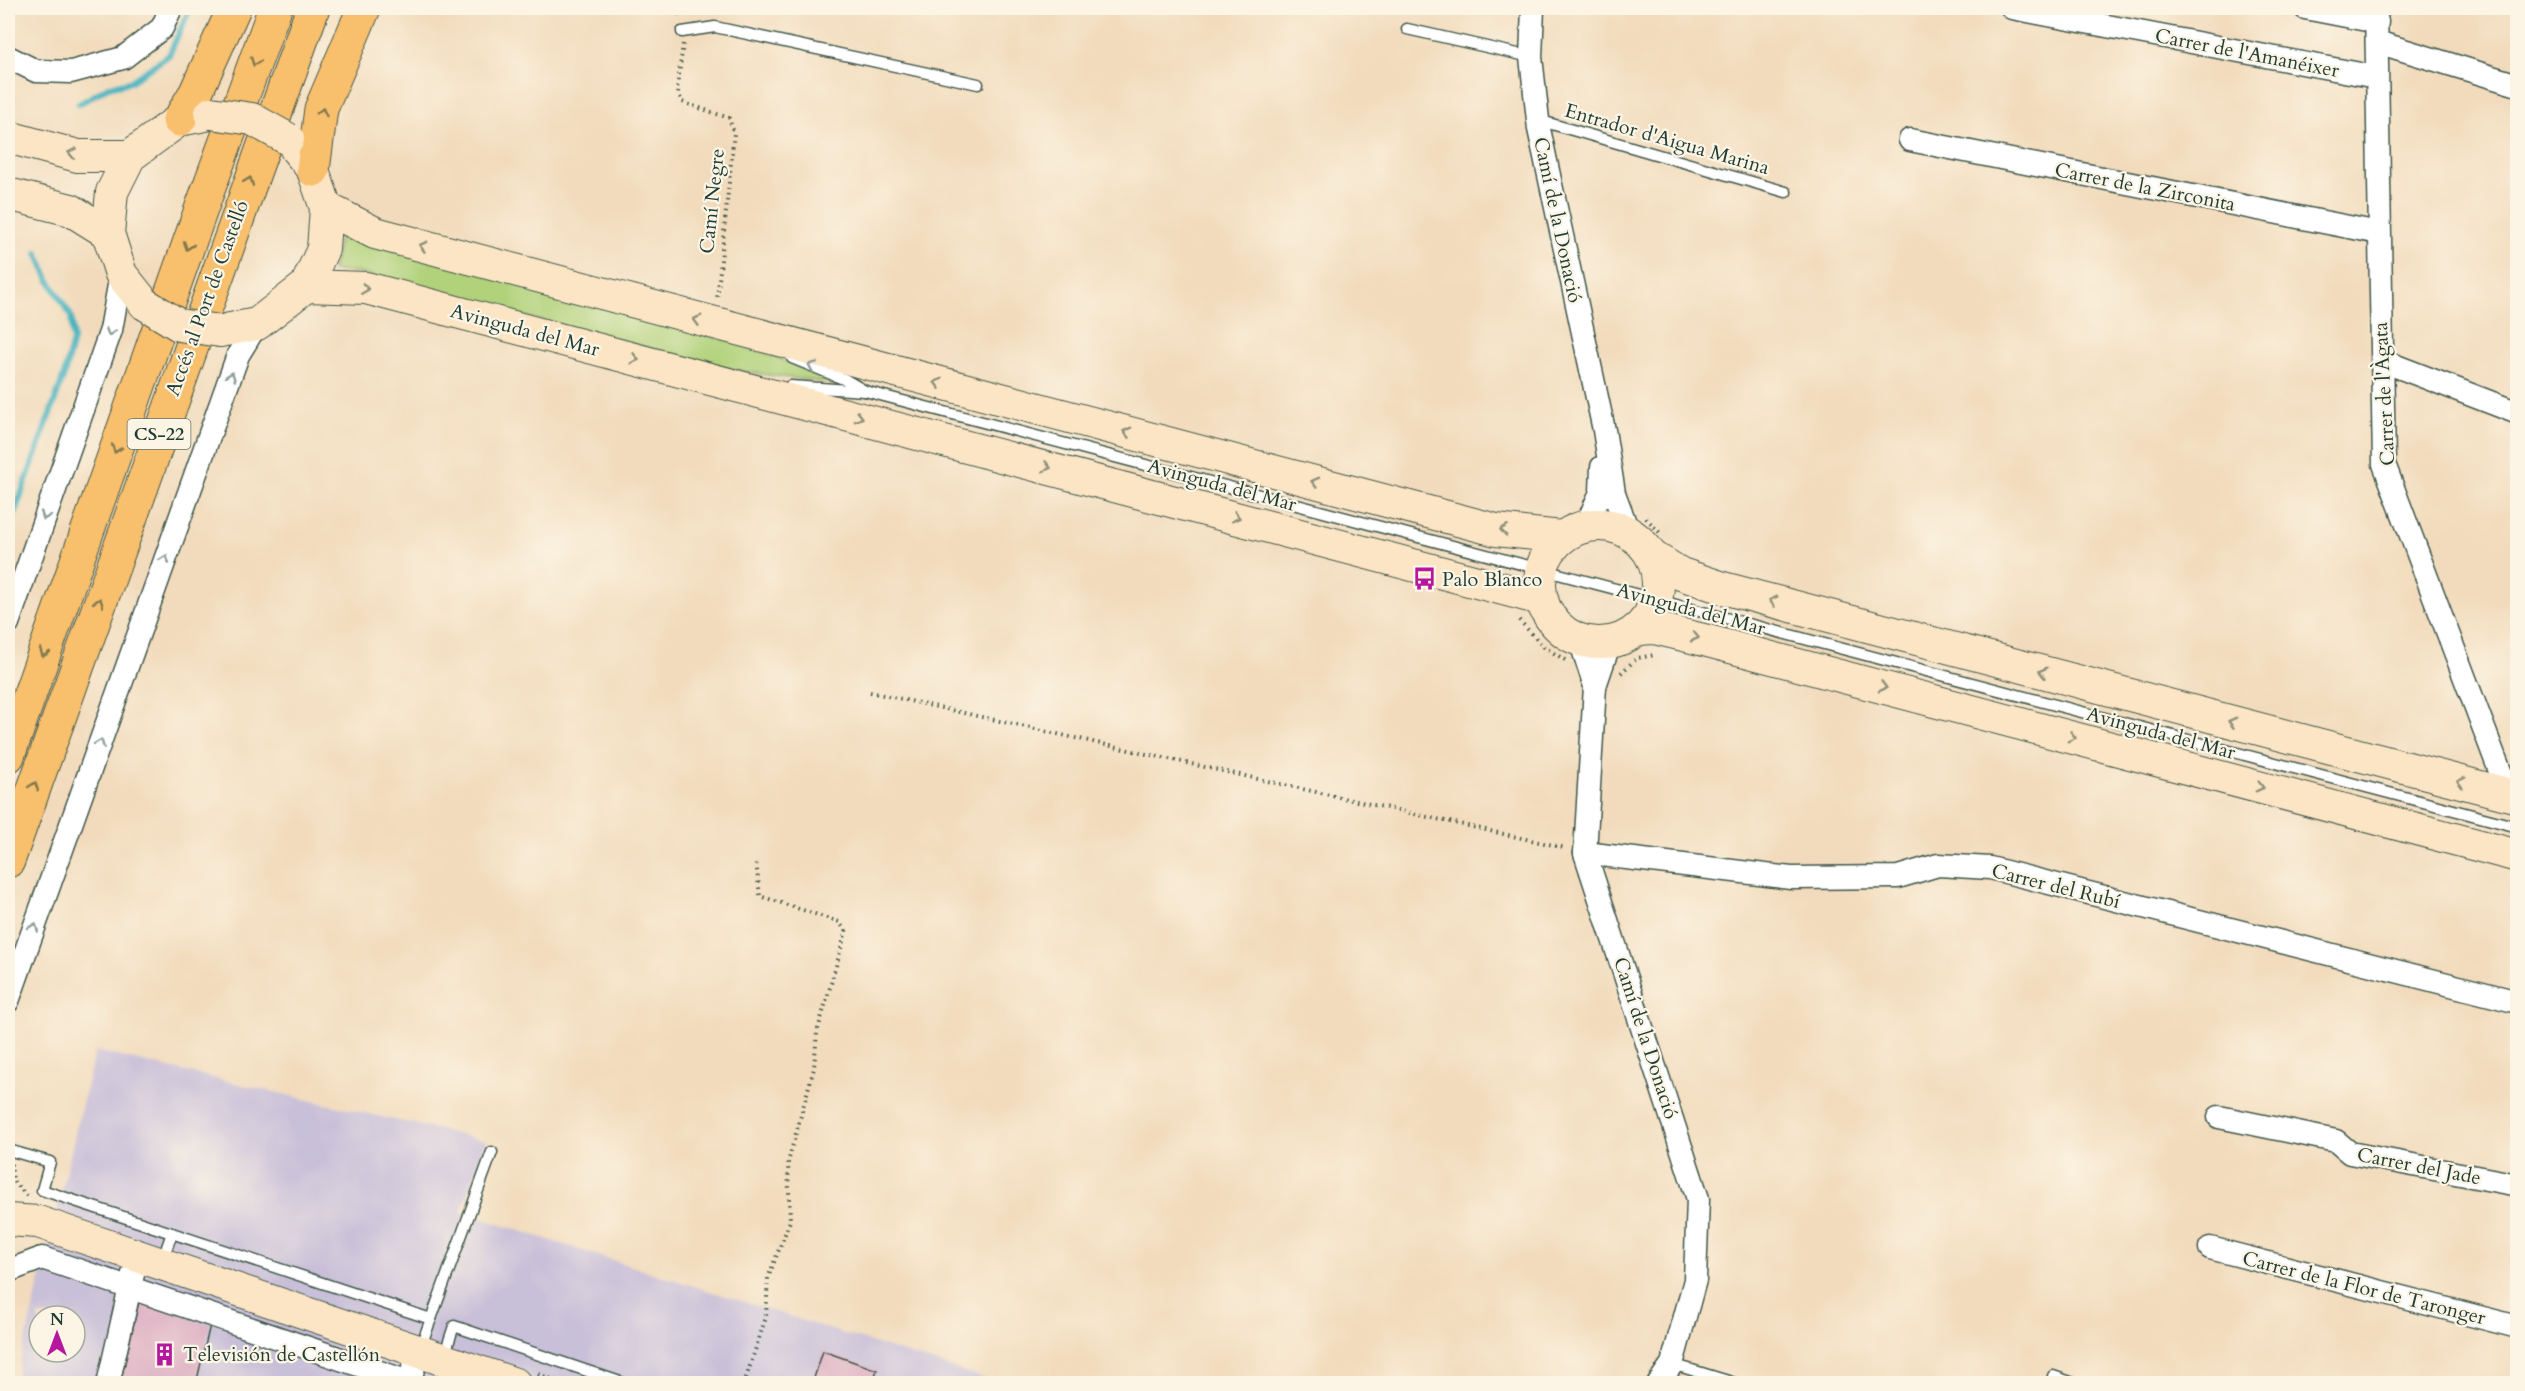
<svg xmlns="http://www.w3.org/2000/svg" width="2525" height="1391" font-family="Cardo,serif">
<rect width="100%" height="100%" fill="#fcf5e5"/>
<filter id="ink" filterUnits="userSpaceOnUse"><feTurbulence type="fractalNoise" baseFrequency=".0167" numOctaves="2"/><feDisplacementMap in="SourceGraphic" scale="12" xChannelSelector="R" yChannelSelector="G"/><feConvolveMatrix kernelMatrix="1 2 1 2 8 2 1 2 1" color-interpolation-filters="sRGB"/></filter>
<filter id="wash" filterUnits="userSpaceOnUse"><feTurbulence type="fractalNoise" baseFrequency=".008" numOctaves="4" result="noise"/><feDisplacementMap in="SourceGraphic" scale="24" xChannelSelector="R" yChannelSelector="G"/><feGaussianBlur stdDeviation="1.35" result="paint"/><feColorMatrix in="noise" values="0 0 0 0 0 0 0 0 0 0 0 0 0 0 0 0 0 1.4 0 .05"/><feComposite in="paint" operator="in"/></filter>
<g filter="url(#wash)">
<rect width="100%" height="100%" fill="#f2dbbc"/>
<path fill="#c8bfd8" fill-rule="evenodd" d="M95,1051l392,90 -26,71 538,171 -984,1zM39,1316h36v36h-36z"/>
<path fill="#b1d27a" stroke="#688857" stroke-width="1.5" d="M341,231l416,118 87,36 -112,-15 -378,-98 -22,-1z"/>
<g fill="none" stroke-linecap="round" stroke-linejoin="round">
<g stroke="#44b2c0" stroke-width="6">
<path d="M79,104l29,-17 22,-5 39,-27 21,-47"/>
<path d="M8,531l56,-156 9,-35 -2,-24 -21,-34 -13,-29"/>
</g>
</g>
<g id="blocks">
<g fill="#dcadc2">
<path d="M139,1301l71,24 -14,59h-76z"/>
<path d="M823,1351l54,19 -5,14h-60z"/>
</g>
</g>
</g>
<g filter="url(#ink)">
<use href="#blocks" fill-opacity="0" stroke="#3f5548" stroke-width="1.5"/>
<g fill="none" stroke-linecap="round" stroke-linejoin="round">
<defs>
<g id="lane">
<path d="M1407,29l124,28"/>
<path d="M682,32l33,-5 263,57"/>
<path d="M1538,120l248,72"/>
<path d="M792,358l54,22 19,11"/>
<path d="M790,386l75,5 1653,436"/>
<path d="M8,1150l42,12 -8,28 389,129 -11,29"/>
<path d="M162,1261l10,-28"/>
<path d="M431,1319l61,-167"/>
<path d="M444,1356l10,-30 172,58"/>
<path d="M1672,1364l66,20"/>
<path d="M2052,1384l1,-8 23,8"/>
</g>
<g id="street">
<path d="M1533,8l-2,49 8,72 65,301 10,63 14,38"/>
<path d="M2012,8l364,69"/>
<path d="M2305,8l72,14"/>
<path d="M2376,8l8,456 125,331"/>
<path d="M2377,42l141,43"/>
<path d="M8,57l28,14 35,1 52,-14 39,-30 9,-20"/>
<path d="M1910,140l469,93"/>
<path d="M2383,361l135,52"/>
<path d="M1586,526l15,-34 1,-25"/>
<path d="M8,623l103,-293 10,-56"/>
<path d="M1580,640l15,46"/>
<path d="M1610,642l-15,44 -10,167 113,346 -3,81 -23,84 -14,20"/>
<path d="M1585,853l206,25 107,-1 40,-12 52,3 528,134"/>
<path d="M8,1001l230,-646 19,-31"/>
<path d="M2219,1117l117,24 14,12 168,32"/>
<path d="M2210,1248l308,79"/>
<path d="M8,1271l34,-13 367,124 10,-31"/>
<path d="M108,1384l25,-110"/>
</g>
<g id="secondary">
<path d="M8,137l70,19h52"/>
<path d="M8,194l63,16 37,23"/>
<path d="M326,208l49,25 1121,297 66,7"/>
<path d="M306,286l60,2 1175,311"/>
<path d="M145,304l-24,-30 -13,-41 4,-41 18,-36 49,-36 26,-5"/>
<path d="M220,331l37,-7 49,-38 17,-37 3,-41 -13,-38 -17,-21"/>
<circle cx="1599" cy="584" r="59"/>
<path d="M1653,557l28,17 42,14 795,209"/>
<path d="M1638,629l16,-1 54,13 810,215"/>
<path d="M8,1220l30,2 477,162"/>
</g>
<g id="highway">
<path d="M179,120l17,-28 38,-84"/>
<path d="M313,170l8,-61 43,-101"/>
<path d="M8,756l196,-555 71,-193"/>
<path d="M8,861l305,-853"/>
</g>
</defs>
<use href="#lane" stroke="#3f5548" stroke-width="13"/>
<use href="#street" stroke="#3f5548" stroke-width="25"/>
<use href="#secondary" stroke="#3f5548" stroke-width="34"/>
<use href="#highway" stroke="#3f5548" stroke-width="35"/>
<g stroke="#3f5548" stroke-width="4" stroke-dasharray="1.5 4.5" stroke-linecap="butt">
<path d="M678,8l2,11"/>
<path d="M683,44l-6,45 5,13 47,16 5,15 -17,167"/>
<path d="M1646,518l15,16"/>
<path d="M1519,620l25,27 21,13"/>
<path d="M1621,673l16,-15 18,-3"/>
<path d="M870,692l696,156"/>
<path d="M8,1068v68"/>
<path d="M11,1164l2,17 14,15"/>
<path d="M538,1374l28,10"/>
<path d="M744,1384l22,-67 2,-39 22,-57 -2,-59 26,-94 3,-35 29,-102 -7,-9 -79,-26 -4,-34"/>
</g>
<use href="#lane" stroke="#fff" stroke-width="10"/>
<use href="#street" stroke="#fff" stroke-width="22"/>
<use href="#secondary" stroke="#fce5c4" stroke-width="32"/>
<use href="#highway" stroke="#f8bf6c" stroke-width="33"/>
<defs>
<g id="secondary-bridge">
<path d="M211,113l41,6 36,20"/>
<path d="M145,304l34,21 41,6"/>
</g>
</defs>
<use href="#secondary-bridge" stroke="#3f5548" stroke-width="34" stroke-linecap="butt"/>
<use href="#secondary-bridge" stroke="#fce5c4" stroke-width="32"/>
</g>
<defs><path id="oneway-chevron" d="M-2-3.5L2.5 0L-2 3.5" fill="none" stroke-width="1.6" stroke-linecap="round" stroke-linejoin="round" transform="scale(1.5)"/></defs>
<g stroke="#81784d">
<use href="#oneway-chevron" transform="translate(255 62) rotate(110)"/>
<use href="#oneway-chevron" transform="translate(322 112) rotate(-77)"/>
<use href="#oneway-chevron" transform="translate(249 181) rotate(-70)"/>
<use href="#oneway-chevron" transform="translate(188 246) rotate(109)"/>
<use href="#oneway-chevron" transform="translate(116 449) rotate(109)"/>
<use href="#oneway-chevron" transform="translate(99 602) rotate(-70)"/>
<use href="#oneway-chevron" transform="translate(44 653) rotate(109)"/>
<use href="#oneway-chevron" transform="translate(34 786) rotate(-70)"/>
</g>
<g stroke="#8e917c">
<use href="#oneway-chevron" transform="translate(72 153) rotate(-168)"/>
<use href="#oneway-chevron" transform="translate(423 246) rotate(-165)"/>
<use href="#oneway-chevron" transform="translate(365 289) rotate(8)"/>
<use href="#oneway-chevron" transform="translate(697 320) rotate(-165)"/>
<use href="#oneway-chevron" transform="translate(635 359) rotate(15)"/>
<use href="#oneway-chevron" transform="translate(938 383) rotate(-165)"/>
<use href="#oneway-chevron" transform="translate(859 417) rotate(15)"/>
<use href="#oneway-chevron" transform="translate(1127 432) rotate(-165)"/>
<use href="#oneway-chevron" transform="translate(1047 467) rotate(15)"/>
<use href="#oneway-chevron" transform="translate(1315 482) rotate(-165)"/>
<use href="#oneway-chevron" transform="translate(1236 517) rotate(15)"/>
<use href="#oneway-chevron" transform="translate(1504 530) rotate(-173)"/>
<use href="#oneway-chevron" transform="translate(1773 601) rotate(-165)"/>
<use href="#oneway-chevron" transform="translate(1695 637) rotate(13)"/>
<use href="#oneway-chevron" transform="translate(2043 672) rotate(-165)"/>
<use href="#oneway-chevron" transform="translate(1883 687) rotate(15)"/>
<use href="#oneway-chevron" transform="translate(2232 722) rotate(-165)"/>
<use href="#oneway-chevron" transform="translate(2072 737) rotate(15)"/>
<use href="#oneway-chevron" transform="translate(2461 782) rotate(-165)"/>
<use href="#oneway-chevron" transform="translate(2260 787) rotate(15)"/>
</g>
<g stroke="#8f9e9a">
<use href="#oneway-chevron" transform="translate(110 332) rotate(106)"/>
<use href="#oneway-chevron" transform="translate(812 366) rotate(-157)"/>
<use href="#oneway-chevron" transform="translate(231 376) rotate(-70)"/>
<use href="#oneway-chevron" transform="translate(45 516) rotate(110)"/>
<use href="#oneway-chevron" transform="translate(165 559) rotate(-70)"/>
<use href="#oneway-chevron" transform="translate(100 743) rotate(-70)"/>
<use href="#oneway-chevron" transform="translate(34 927) rotate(-70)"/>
</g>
</g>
<defs>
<symbol id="bus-bare" viewBox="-9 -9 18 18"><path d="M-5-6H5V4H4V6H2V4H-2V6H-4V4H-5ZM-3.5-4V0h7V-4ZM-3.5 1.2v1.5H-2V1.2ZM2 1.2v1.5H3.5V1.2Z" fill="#b5179e" stroke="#fcf5e5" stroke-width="2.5" paint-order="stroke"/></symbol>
<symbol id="building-bare" viewBox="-9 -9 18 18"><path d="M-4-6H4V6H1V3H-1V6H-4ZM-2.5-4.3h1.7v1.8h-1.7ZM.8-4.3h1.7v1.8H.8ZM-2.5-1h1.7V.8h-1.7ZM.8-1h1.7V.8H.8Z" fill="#b5179e" stroke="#fcf5e5" stroke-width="2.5" paint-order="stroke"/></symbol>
</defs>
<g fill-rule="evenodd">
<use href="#bus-bare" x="1408" y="562" width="33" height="33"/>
<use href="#building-bare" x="148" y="1338" width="33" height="33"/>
</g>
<g text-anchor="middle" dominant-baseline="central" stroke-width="4.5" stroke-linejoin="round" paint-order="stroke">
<rect fill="#fcf5e5" stroke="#617469" stroke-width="1.5" x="127.5" y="419" width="63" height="30" rx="4.5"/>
<g font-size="18" font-weight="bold" fill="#1f3d34">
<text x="159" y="434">CS-22</text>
</g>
<g font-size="20" fill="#1f3d34" stroke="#fcf5e5">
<text transform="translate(2247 53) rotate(11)">Carrer de l'Amanéixer</text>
<text transform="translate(1667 139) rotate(16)">Entrador d'Aigua Marina</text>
<text transform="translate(2145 187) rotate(11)">Carrer de la Zirconita</text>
<text transform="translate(712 201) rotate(-84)">Camí Negre</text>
<text transform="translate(1558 220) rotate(78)">Camí de la Donació</text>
<text transform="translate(207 298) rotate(-70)">Accés al Port de Castelló</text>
<text transform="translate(525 330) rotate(15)">Avinguda del Mar</text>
<text transform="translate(2384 394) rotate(-93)">Carrer de l'Àgata</text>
<text transform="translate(1222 485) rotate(15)">Avinguda del Mar</text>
<text transform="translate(1691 609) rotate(15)">Avinguda del Mar</text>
<text transform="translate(2161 733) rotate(15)">Avinguda del Mar</text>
<text transform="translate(2056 886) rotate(14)">Carrer del Rubí</text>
<text transform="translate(1646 1038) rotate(72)">Camí de la Donació</text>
<text transform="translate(2419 1166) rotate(11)">Carrer del Jade</text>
<text transform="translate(2364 1288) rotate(14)">Carrer de la Flor de Taronger</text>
</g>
<g font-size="20" fill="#1f3d34" stroke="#fcf5e5" text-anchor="start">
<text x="1442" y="579">Palo Blanco</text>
<text x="183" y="1354">Televisión de Castellón</text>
</g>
</g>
<rect width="2525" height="1391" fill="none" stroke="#fcf5e5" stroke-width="30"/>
<g transform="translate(57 1334)"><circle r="28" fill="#fcf5e5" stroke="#a4ab9e" stroke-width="1.5"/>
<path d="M0-4.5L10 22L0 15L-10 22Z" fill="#b5179e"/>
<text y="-9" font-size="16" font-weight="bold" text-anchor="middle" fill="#1f3d34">N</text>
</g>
</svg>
